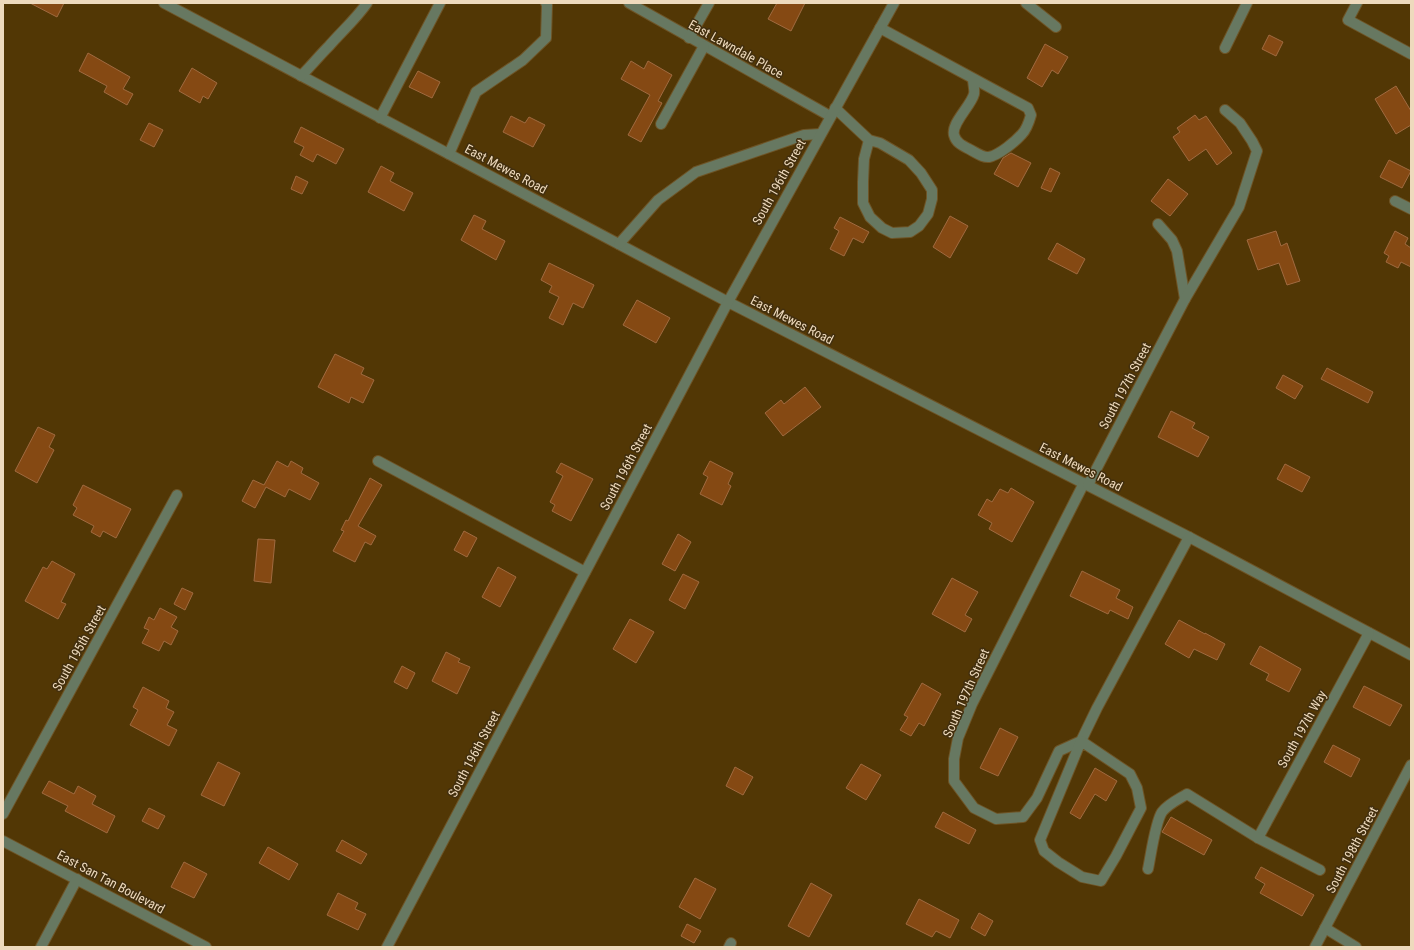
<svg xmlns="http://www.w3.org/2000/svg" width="1414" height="950" font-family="'Roboto Condensed',sans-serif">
<rect width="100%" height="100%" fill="#523705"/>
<g fill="#854913" stroke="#a06a40">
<path d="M30,3h34l-7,14z"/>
<path d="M777,3h28l-14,28 -23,-12z"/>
<path d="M1269,35l14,7 -7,14 -14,-7z"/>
<path d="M1045,44l23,13 -10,17 -6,-4 -10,17 -15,-9z"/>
<path d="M88,53l42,24 -7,12 10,5 -6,11 -23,-13 3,-6 -28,-15z"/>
<path d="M631,61l13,8 4,-8 24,14 -14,26 4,2 -21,39 -13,-7 22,-40 -29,-16z"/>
<path d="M192,68l25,15 -9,16 -5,-3 -3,7 -21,-12z"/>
<path d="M418,71l22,11 -8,16 -23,-11z"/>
<path d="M1396,86l15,25v14l-15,9 -21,-35z"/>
<path d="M1195,115l4,5 7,-4 26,37 -15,12 -11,-16 -17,12 -16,-24 7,-5 -3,-4z"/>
<path d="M511,116l14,7 4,-6 16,8 -12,22 -30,-15z"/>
<path d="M149,123l14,7 -9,17 -14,-7z"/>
<path d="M301,127l43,22 -8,15 -19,-10 -4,8 -13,-7 4,-8 -10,-5z"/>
<path d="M1011,153l20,10 -13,24 -24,-13 9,-16z"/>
<path d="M1389,160l22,11 -9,17 -22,-11z"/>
<path d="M381,166l13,7 -4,8 23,12 -9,18 -36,-19z"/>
<path d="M1050,168l10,5 -9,19 -10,-4z"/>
<path d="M296,176l12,6 -6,12 -11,-5z"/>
<path d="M1168,179l20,15 -18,22 -19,-15z"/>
<path d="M474,215l12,6 -4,8 23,12 -9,19 -35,-20z"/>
<path d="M950,216l18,10 -18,32 -17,-11z"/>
<path d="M840,217l29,15 -6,11 -10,-5 -9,18 -14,-7 9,-18 -5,-3z"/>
<path d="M1276,231l5,15 6,-3 13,38 -13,4 -8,-22 -21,7 -11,-30z"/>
<path d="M1395,231l13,7 -3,6 6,4v19l-10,-5 -3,6 -12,-6 3,-6 -5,-3z"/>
<path d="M1057,243l28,16 -8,15 -29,-15z"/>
<path d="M549,263l45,22 -11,23 -10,-5 -10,22 -14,-7 10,-21 -10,-5 3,-6 -11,-6z"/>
<path d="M637,300l33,18 -14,25 -33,-18z"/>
<path d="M335,354l29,14 -3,6 13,6 -11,23 -12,-6 -2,6 -31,-16z"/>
<path d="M1327,368l46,24 -5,11 -47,-24z"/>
<path d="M1283,375l20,11 -8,13 -19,-11z"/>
<path d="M805,387l16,20 -38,29 -18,-23 16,-13 3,4z"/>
<path d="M1171,411l24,12 -3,5 17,9 -11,20 -40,-20z"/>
<path d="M38,427l17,8 -6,12 5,3 -17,33 -22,-12z"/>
<path d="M277,461l11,6 3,-6 12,7 -2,5 18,10 -9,17 -21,-11 -4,8 -19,-10 -11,21 -13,-7 11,-21 11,5z"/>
<path d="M710,461l23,12 -5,11 3,2 -9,19 -22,-11 8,-17 -5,-3z"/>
<path d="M561,463l32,16 -22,42 -19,-10 3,-6 -5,-3 13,-26 -7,-4z"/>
<path d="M1285,464l25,13 -8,15 -25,-13z"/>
<path d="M370,478l12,7 -24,41 18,10 -5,9 -6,-3 -10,20 -22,-11 11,-20 -3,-1 5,-10 2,1z"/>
<path d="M83,485l48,24 -15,29 -13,-7 -3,6 -9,-5 3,-6 -21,-11 4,-7 -4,-3z"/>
<path d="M1011,488l23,14 -22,40 -23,-13 3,-6 -14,-8 9,-16 5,3 8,-13 8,4z"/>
<path d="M464,531l13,7 -10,19 -13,-7z"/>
<path d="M678,534l13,8 -16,29 -13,-7z"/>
<path d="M258,539l17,1 -4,43 -17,-2z"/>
<path d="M52,561l23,13 -14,28 5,2 -8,15 -33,-18 18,-34 4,2z"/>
<path d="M498,567l18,10 -16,30 -18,-10z"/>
<path d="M1082,571l38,19 -4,8 17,9 -5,12 -18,-9 -2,4 -38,-18z"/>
<path d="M683,574l16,8 -14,27 -16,-9z"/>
<path d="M952,578l26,14 -13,23 7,4 -7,13 -33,-18z"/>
<path d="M182,588l11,5 -8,17 -11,-6z"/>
<path d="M160,608l17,9 -6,10 7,4 -7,14 -7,-4 -5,10 -17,-8 7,-13 -5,-2 5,-11 5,3z"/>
<path d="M630,619l24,13 -18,31 -23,-14z"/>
<path d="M1179,620l26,14v-1l20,11 -8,16 -23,-11 -5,9 -24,-14z"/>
<path d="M1260,646l41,23 -12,23 -23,-12 3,-6 -19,-10z"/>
<path d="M446,652l14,7 -2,3 12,5 -13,27 -25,-13z"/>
<path d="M402,666l13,7 -8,16 -13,-7z"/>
<path d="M922,683l19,11 -17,32 -5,-3 -8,13 -11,-6 8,-13 -4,-2z"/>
<path d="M1364,686l38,19 -12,21 -37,-19z"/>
<path d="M143,687l26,14 -3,7 8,4 -7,13 10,5 -8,16 -39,-21 8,-15 -5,-3z"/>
<path d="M1000,728l18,9 -20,39 -18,-8z"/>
<path d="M1333,745l27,14 -9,18 -27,-15z"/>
<path d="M218,762l22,11 -16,33 -23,-11z"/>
<path d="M861,764l20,11 -15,25 -20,-12z"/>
<path d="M735,767l18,10 -10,18 -17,-9z"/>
<path d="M1095,768l22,13 -11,20 -11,-7 -15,25 -10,-6z"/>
<path d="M49,781l25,13 4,-8 18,10 -4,8 23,12 -8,17 -42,-22 3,-5 -26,-13z"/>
<path d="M149,808l16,8 -7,13 -16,-8z"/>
<path d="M943,812l33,18 -7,14 -34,-17z"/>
<path d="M1171,817l41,23 -8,15 -42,-23z"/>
<path d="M342,840l25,14 -6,10 -25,-13z"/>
<path d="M268,847l30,17 -9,16 -30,-17z"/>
<path d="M184,862l23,12 -13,24 -23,-11z"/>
<path d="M1261,867l53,28 -12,21 -42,-23 5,-9 -10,-6z"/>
<path d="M695,878l21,11 -16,30 -21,-12z"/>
<path d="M811,883l21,12 -23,42 -21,-11z"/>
<path d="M338,893l20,10 -3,6 11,5 -8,16 -31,-15z"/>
<path d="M919,899l40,21 -9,18 -14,-7 -4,6 -26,-13z"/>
<path d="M979,913l14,8 -8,15 -14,-8z"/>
<path d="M687,924l14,7 -7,12 -13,-7z"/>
</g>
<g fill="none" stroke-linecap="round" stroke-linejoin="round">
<defs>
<g id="minor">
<path d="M164,3l564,299 461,235 222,118"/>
<path d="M629,3l201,113"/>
<path d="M1026,3l30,24"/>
<path d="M1357,3l-9,17 63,34"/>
<path d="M880,28l148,80 3,7c-2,7 -4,14 -9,19 -7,8 -23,21 -33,23 -6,1 -14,-5 -20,-8 -6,-3 -13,-6 -15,-14 -3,-12 17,-29 20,-41 1,-4 -1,-10 -1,-15"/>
<path d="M689,38l20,-35"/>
<path d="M1225,48l22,-45"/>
<path d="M301,76c10,-10 18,-20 28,-30 13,-15 27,-27 38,-43"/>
<path d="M835,108l34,32 11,3 29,17 12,13 11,17v9l-4,15 -9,12 -9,6 -18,1 -10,-5 -12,-11 -7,-14v-21l1,-23 5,-19"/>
<path d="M380,118l60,-115"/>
<path d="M661,124l43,-78"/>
<path d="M449,154l27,-62 47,-32 23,-22 1,-33 -1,-2"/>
<path d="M1395,201l16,8"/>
<path d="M1158,224l14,16 5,11 8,48"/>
<path d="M619,244l39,-44 38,-28 108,-37 16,-1"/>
<path d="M378,461l207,111"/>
<path d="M1084,483l-112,221 -14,34 -4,21v22l20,27 22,11 27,-2 14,-19 22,-47 22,-10 16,-33 92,-171"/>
<path d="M1088,485l97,-186 54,-92 18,-56 -5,-10 -12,-18 -15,-13"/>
<path d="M1081,741l49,33 7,14 4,20 -25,48 -15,25 -19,-4 -24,-15 -14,-11 -4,-11z"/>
<path d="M3,814l174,-319"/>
<path d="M1258,838l111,-205"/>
<path d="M3,841l203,106"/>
<path d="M1148,869c3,-14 7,-46 14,-57 6,-8 17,-13 25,-18l71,44 62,32"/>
<path d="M1325,928l31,19"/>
<path d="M41,947l36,-68"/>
<path d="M387,947l341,-645 166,-299"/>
<path d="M729,947l2,-4"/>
<path d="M1315,947l96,-182"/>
</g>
</defs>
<use href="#minor" stroke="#6e5426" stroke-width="12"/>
<use href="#minor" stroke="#677861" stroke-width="10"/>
</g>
<g text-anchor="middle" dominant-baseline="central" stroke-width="3" stroke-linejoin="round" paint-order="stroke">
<g font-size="13" fill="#eedabd" stroke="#422f0f">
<text transform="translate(736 49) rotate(29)">East Lawndale Place</text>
<text transform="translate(506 169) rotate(28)">East Mewes Road</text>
<text transform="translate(779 182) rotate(-61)">South 196th Street</text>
<text transform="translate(792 320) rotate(27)">East Mewes Road</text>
<text transform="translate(1125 386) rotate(-62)">South 197th Street</text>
<text transform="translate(626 467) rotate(-62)">South 196th Street</text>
<text transform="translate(1081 467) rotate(27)">East Mewes Road</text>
<text transform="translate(79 648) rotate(-61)">South 195th Street</text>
<text transform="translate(966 693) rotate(-66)">South 197th Street</text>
<text transform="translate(1302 729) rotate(-61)">South 197th Way</text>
<text transform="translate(474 754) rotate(-62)">South 196th Street</text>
<text transform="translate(1352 850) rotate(-62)">South 198th Street</text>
<text transform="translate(111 882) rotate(28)">East San Tan Boulevard</text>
</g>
</g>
<rect width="1414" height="950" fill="none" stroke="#eedabd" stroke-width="8"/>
</svg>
